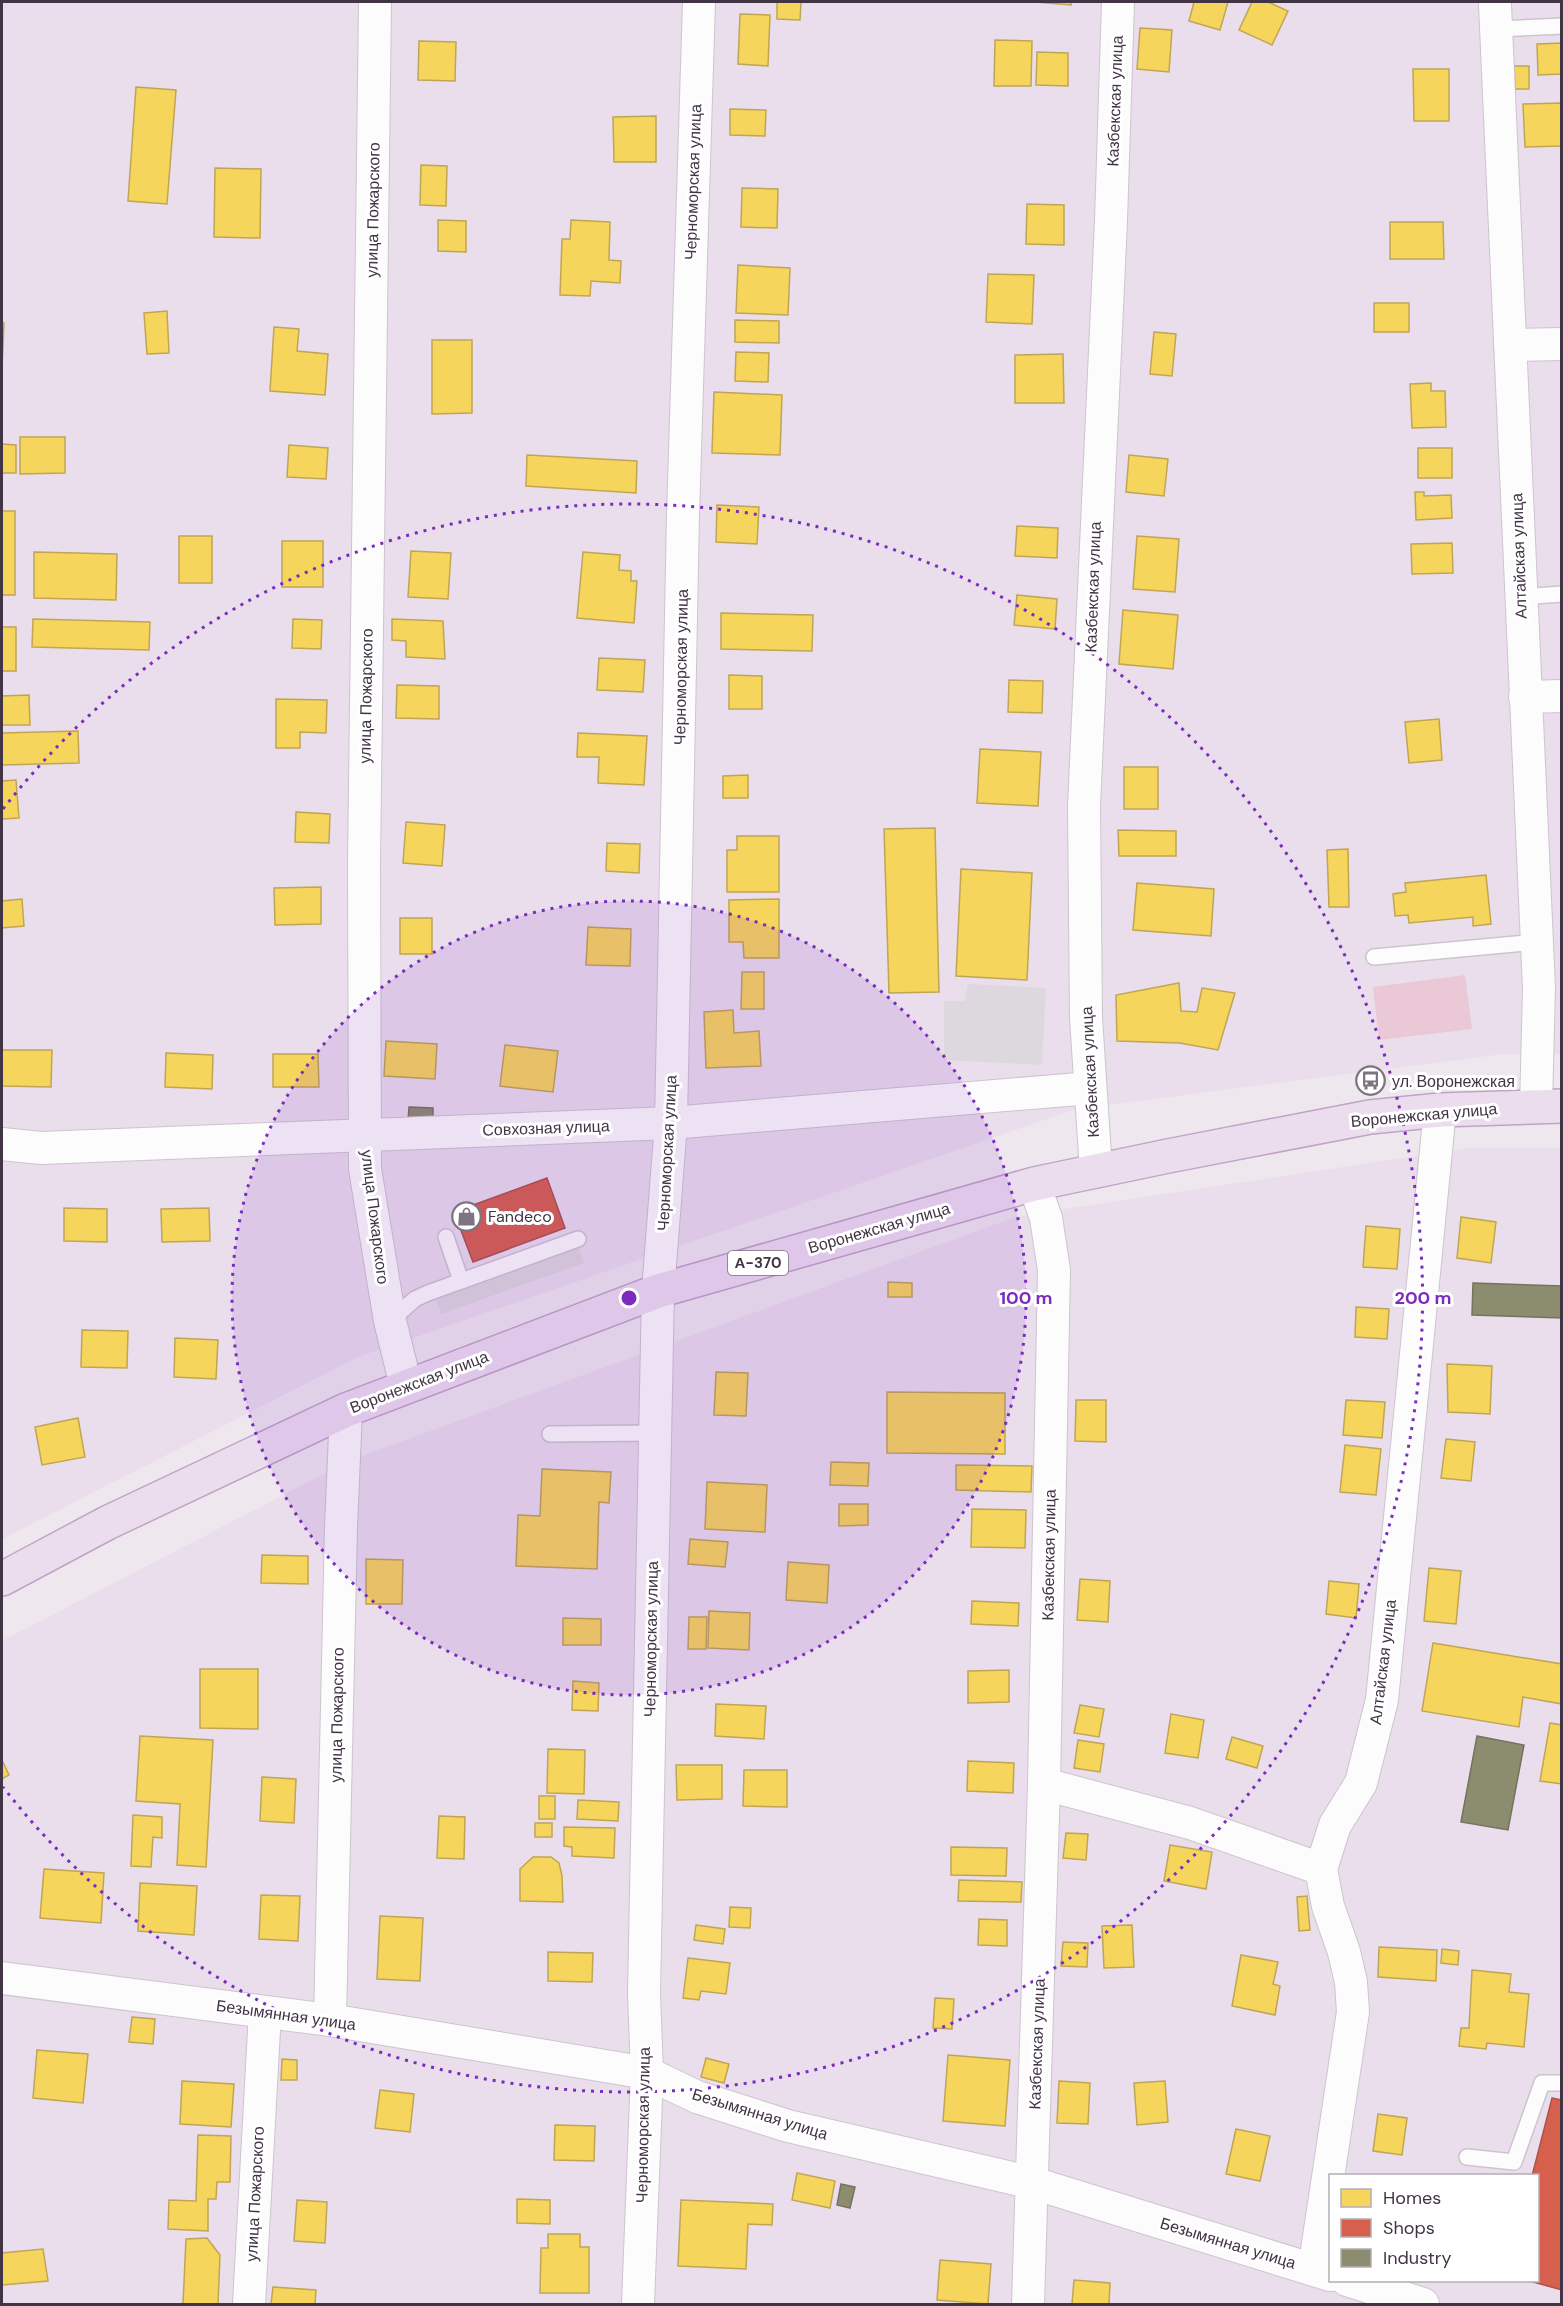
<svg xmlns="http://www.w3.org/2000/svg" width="1563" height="2306" font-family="'DM Sans',sans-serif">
<rect width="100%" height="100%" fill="#eee8ee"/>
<g fill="#eadeec" fill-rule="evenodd">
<path d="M2,2h1559v1052h-57l-428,55 -718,248 -356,182z"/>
<path d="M1469,1148h92v1156h-1559v-663l349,-181 667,-244zM1330,2176h208v104h-208z"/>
</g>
<path fill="#eac8d6" d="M1465,975l7,54 -93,11 -6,-53z"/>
<g fill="#ddd8de">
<path d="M968,984l78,4 -4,77 -98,-5v-59h21z"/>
<path d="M578,1246l6,17 -143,51 -6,-17z"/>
</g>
<g fill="#f6d55c" stroke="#c0a555" stroke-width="1.5">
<path d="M777,2h24l-1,18 -23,-1z"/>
<path d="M1035,2h36v3z"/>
<path d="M1194,2h34l-8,28 -31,-9z"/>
<path d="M1252,2h16l20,9 -16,34 -33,-15z"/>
<path d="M740,14l30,1 -2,51 -30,-2z"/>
<path d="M1140,28l32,2 -3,42 -32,-3z"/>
<path d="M995,40l37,1 -1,45h-37z"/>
<path d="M419,41l37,1 -1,39 -37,-1z"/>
<path d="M1562,43v31l-24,1 -1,-31z"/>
<path d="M1037,52l31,1v33l-32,-1z"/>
<path d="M1514,66h15v23h-14z"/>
<path d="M1413,69h36v52h-35z"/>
<path d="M136,87l40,3 -9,114 -39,-3z"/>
<path d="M1562,103v43l-37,1 -2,-43z"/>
<path d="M730,109l36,1 -1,26 -35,-1z"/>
<path d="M656,116v46h-42l-1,-45z"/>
<path d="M421,165l26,1 -1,40 -26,-1z"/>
<path d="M215,168l46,1 -1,69 -46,-1z"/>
<path d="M742,188l36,1 -1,39 -36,-1z"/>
<path d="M1027,204l37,1v40l-38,-1z"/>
<path d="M438,220l28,1v31l-28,-1z"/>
<path d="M571,220l39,2 -1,38 12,1 -1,22 -29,-2 -1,15 -30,-1 2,-56h8z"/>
<path d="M1390,222h53l1,37h-54z"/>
<path d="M738,265l52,3 -2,47 -52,-2z"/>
<path d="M988,274l46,1 -2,49 -46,-2z"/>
<rect x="1374" y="303" width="35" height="29"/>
<path d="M167,311l2,42 -22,1 -3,-41z"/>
<path d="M735,320l44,1v22l-44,-1z"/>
<path d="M2,322l2,1 -2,47z"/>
<path d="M274,327l25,2 -2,22 31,3 -3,41 -55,-4z"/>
<path d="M1154,332l22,2 -4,42 -22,-2z"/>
<path d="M432,340h40v73l-40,1z"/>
<path d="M736,352l33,1 -1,29 -33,-1z"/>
<path d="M1063,354l1,49h-49v-48z"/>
<path d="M1431,383v8h14l1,36 -34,1 -2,-44z"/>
<path d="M714,392l68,3 -2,60 -68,-2z"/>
<path d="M20,437h45v36l-45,1z"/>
<path d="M2,444l14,1v28h-14z"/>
<path d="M289,445l39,3 -2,31 -39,-2z"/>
<rect x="1418" y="448" width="34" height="30"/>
<path d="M527,455l110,6 -1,32 -110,-7z"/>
<path d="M1129,455l39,4 -4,37 -38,-4z"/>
<path d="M1415,492h9v4l27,-1 1,23 -36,2z"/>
<path d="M717,505l42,2 -2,37 -41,-2z"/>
<rect x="2" y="511" width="13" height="84"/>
<path d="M1017,526l41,2 -1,30 -42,-2z"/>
<rect x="179" y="536" width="33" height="47"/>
<path d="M1137,536l42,3 -4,53 -42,-3z"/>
<rect x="282" y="541" width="41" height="46"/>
<path d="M1452,543l1,30 -41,1 -1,-30z"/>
<path d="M411,551l40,2 -3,46 -40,-2z"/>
<path d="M34,552l83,2 -1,46 -82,-2z"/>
<path d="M583,552l37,3 -1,15 12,1v10h6l-3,42 -57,-5z"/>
<path d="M1017,595l40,4 -2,30 -41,-4z"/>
<path d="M1123,610l55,5 -5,54 -54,-5z"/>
<path d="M721,613l92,2 -1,36 -91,-2z"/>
<path d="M33,619l117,3 -1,28 -117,-3z"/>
<path d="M293,619l29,1 -1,29 -29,-1z"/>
<path d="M392,619l51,2 2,38 -39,-2v-16l-14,-1z"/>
<rect x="2" y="627" width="14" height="44"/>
<path d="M599,658l46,2 -2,32 -46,-2z"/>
<path d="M729,675l33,1v33h-33z"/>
<path d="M1009,680l34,1 -1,32 -34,-1z"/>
<path d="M397,685l42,1v33l-43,-1z"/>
<path d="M29,695l1,30h-28v-29z"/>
<path d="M276,699l51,1 -1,33 -26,-1v16h-24z"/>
<path d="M1439,719l3,41 -33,3 -4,-41z"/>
<path d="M78,731l1,32 -77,2v-32z"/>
<path d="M578,733l69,3 -3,49 -46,-2 1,-26h-22z"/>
<path d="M980,749l61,3 -3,54 -61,-3z"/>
<rect x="1124" y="767" width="34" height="42"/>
<path d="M748,775v23h-25v-22z"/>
<path d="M16,780l3,38 -17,1v-38z"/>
<path d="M296,812l34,2 -1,29 -34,-1z"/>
<path d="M406,822l39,3 -3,41 -39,-3z"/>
<path d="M935,828l4,164 -50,1 -5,-164z"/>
<path d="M1118,830l58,1v25h-57z"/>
<path d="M737,836h42v56h-52v-42h10z"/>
<path d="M607,843l33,1 -1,29 -33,-2z"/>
<path d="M1348,849l1,58h-20l-2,-57z"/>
<path d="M961,869l71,4 -5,107 -71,-4z"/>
<path d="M1486,875l5,49 -18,2v-9l-64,6 -1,-8 -13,1 -2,-22 13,-2 -1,-9z"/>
<path d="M1137,883l77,6 -3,47 -78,-6z"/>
<path d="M321,887v37l-46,1 -1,-37z"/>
<path d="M22,899l2,27 -22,2v-27z"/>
<path d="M779,899v59h-35l-1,-16h-14v-42z"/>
<rect x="400" y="918" width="32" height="36"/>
<path d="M588,927l43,2 -1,37 -44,-1z"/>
<path d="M742,972h22v37h-23z"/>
<path d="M1179,983l2,28 16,1 5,-24 33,5 -17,57 -38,-7 -63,-2 -1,-46z"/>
<path d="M733,1010l1,23 25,-2 2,35 -55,2 -2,-56z"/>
<path d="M386,1041l51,3 -2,35 -51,-3z"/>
<path d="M505,1045l53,6 -5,41 -53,-6z"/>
<path d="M2,1050h50l-1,37 -49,-1z"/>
<path d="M166,1053l47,2 -1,34 -47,-2z"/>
<path d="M273,1054h45l1,33h-46z"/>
<path d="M64,1208l43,1v33l-43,-1z"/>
<path d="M209,1208l1,33 -48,1 -1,-33z"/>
<path d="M1461,1217l35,5 -5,41 -34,-5z"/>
<path d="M1366,1226l34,3 -3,40 -34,-2z"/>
<path d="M888,1282l24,1v14h-24z"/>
<path d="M1356,1307l33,2 -2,30 -32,-2z"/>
<path d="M82,1330l46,1 -1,37 -46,-1z"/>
<path d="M175,1338l43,2 -2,39 -42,-2z"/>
<path d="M1447,1364l45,2 -2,48 -42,-2z"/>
<path d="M716,1372l32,1 -2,43 -32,-1z"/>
<path d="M887,1392l118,1v61l-118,-1z"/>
<path d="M1076,1400h30v42l-31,-1z"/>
<path d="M1346,1400l39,2 -3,36 -39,-3z"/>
<path d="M78,1418l7,39 -43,8 -7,-38z"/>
<path d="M1446,1439l29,3 -4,39 -30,-3z"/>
<path d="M1345,1445l36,4 -5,46 -36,-3z"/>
<path d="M831,1462l38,1 -1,23 -38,-1z"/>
<path d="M956,1465l76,1 -1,26 -75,-2z"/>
<path d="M542,1469l69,3 -2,31 -10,-1 -2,67 -81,-3 2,-51 22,1z"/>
<path d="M707,1482l60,3 -2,47 -60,-3z"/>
<path d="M839,1504h29v21l-29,1z"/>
<path d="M972,1509l54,1 -1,38 -54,-1z"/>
<path d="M690,1539l38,3 -3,25 -37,-3z"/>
<path d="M262,1555l46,1v28l-47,-1z"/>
<path d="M366,1559l37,1 -1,44h-36z"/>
<path d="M788,1562l41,3 -2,38 -41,-3z"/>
<path d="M1429,1568l32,3 -5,53 -32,-3z"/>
<path d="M1080,1579l30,2 -2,41 -31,-2z"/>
<path d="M1329,1581l30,3 -3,34 -30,-4z"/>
<path d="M972,1601l47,2 -1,23 -47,-2z"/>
<path d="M709,1611l41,2 -1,37 -41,-2z"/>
<path d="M689,1617h18l-1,32h-18z"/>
<path d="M563,1618l38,1v26h-38z"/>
<path d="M1433,1643l129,21v40l-39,-7 -4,30 -97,-16z"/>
<path d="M200,1669h58v60l-58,-1z"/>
<path d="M1009,1670v32l-41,1v-32z"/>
<path d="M573,1681l26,2 -1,28 -26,-1z"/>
<path d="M716,1704l50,2 -2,33 -49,-3z"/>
<path d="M1080,1705l24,4 -5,28 -25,-4z"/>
<path d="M1171,1714l33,6 -6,38 -33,-5z"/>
<path d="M1550,1723l12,2v59l-22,-3z"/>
<path d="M140,1736l73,4 -7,127 -29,-2 3,-61 -44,-3z"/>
<path d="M1232,1737l31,9 -6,22 -31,-9z"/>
<path d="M1078,1740l26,4 -4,28 -26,-4z"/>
<path d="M548,1749l37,1 -1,44 -37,-1z"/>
<path d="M2,1760l7,15 -7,4z"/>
<path d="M968,1761l46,2 -1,30 -46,-2z"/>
<path d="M676,1765h46v34l-45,1z"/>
<path d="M744,1770h43v37l-44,-1z"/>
<path d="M262,1777l34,2 -2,44 -34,-2z"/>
<rect x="539" y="1796" width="16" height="23"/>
<path d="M578,1800l41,2 -1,19 -41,-2z"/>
<path d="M133,1815l29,2v21l-9,-1 -2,30 -20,-1z"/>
<path d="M439,1816l26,1 -1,42 -27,-1z"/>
<rect x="535" y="1823" width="17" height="14"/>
<path d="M564,1827l51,1 -1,30 -42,-2v-9l-8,-1z"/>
<path d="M1066,1833l22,1 -2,26 -23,-2z"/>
<path d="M1170,1845l42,7 -6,37 -42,-8z"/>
<path d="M951,1847l56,1 -1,28 -55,-1z"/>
<path d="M533,1857h18l8,6 3,13 1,26 -43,-1v-32z"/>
<path d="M44,1869l60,4 -3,50 -61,-5z"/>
<path d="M959,1880l63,2 -1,20 -63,-1z"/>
<path d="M140,1883l57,3 -3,49 -56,-4z"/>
<path d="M261,1895l39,1 -2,45 -39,-2z"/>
<path d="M1307,1896l3,34 -11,1 -2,-34z"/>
<path d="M730,1907l21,1 -1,20 -21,-1z"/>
<path d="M380,1916l43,2 -3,63 -43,-2z"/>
<path d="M979,1919l28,1v26l-29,-1z"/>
<path d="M696,1925l29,4 -2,15 -29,-4z"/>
<path d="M1132,1925l2,42 -30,1 -2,-42z"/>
<path d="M1063,1942l25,1 -1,24 -26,-1z"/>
<path d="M1379,1947l58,3 -1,31 -58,-4z"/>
<path d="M1442,1949l17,2 -1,14 -17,-2z"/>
<path d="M548,1952l45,1 -1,29 -44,-1z"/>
<path d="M1241,1955l37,7 -5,22 7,2 -5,29 -43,-9z"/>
<path d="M688,1958l42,5 -4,31 -25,-3 -2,9 -16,-2z"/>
<path d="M1472,1970l39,4 -2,18 20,2 -5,53 -37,-4 -1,6 -27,-3 2,-18h8z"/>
<path d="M935,1998l19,1 -2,30 -19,-1z"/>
<path d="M132,2017l23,2 -2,25 -24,-2z"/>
<path d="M37,2050l51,4 -5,49 -50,-5z"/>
<path d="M948,2055l62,5 -5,66 -62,-5z"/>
<path d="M706,2058l23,6 -5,19 -23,-6z"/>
<path d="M282,2059l15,1v20h-16z"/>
<path d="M182,2081l52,3 -3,43 -51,-3z"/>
<path d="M1059,2081l31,2 -2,41 -31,-1z"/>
<path d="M1165,2081l3,41 -31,3 -3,-42z"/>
<path d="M380,2090l34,4 -4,38 -35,-4z"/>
<path d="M1378,2114l29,4 -5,37 -29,-4z"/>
<path d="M555,2125l40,1 -1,35 -40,-1z"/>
<path d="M1236,2129l34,7 -10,45 -34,-7z"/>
<path d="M198,2135l33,1 -1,46h-13l-1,17h-8v32l-40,-2 1,-29 27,1z"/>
<path d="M797,2173l38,8 -5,27 -38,-8z"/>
<path d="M517,2199l33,1v24l-33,-1z"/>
<path d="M297,2200l30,2 -2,41 -31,-2z"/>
<path d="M681,2200l92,4 -1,21 -24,-1 -2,45 -68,-3z"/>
<path d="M548,2234h32v13h9v46h-49l1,-45h7z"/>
<path d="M207,2238l13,17 -2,49h-35l3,-65z"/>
<path d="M43,2249l5,32 -46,4v-32z"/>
<path d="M940,2260l51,4 -3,40 -51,-4z"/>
<path d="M1074,2280l36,3 -1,21h-37z"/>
<path d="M273,2287l43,3 -1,14h-44z"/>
</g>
<g fill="#d6604d" stroke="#a9534b" stroke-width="1.5">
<path d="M547,1178l18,50 -92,34 -19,-50z"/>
<path d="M1552,2098l10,2v190l-36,-10h12v-104h-6z"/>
</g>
<g fill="#8c8c6e" stroke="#767262" stroke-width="1.5">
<path d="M409,1107l24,1v14l-25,-1z"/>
<path d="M1473,1283l89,3v32l-90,-3z"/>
<path d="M1477,1736l47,9 -16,85 -47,-8z"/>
<path d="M841,2184l14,3 -5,21 -13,-3z"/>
</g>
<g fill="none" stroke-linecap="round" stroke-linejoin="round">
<defs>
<g id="service">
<path d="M1497,29l65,-3"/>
<path d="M1520,597l42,-3"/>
<path d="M1374,957l163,-15"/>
<path d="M446,1237l15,44"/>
<path d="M390,1321l25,-22 13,-6 150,-54"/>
<path d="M550,1434l105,-1"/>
<path d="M1467,2157l47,5 28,-79h20"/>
</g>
<g id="minor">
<path d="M375,2l-11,861 1,306 25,152 16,65"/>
<path d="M1495,5l44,983 -3,119"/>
<path d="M1510,345l52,-1"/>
<path d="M1525,697l37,-1"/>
<path d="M2,1144l39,4 630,-25 419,-35"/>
<path d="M1096,1171l-10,-153 -2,-212 27,-585 7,-219"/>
<path d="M1044,1784l146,39 131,46"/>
<path d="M2,1978l328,42 317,53 50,24 91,29 245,57 297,92"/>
<path d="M330,2020l11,-493 5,-117"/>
<path d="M1314,2270l39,-258 -2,-30 -7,-30 -16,-46 -7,-37 14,-44 26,-42 21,-83 58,-590"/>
<path d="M1347,2280l76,24"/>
<path d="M249,2304l16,-292"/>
<path d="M638,2304l9,-231 -3,-80 14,-702 13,-168 12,-608 16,-513"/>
<path d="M1028,2304l16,-520 10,-514 -8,-52 -12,-34"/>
</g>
<path id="trunk" d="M2,1579l105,-56 239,-113 312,-119 376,-107 134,-28 202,-39 70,-7 122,-4"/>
</defs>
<use href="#service" stroke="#ccc5cd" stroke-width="18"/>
<use href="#minor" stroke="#ccc5cd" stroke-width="34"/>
<use href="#trunk" stroke="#c0a3c6" stroke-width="36"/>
<use href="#service" stroke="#fcfcfc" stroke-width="15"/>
<use href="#minor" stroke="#fcfcfc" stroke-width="32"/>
<use href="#trunk" stroke="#ecddee" stroke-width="33"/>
</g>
<circle cx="629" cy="1298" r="397" fill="#7b2cbf" fill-opacity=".12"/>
<g fill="none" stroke="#7b2cbf" stroke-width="3" stroke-dasharray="3 6">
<circle cx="629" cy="1298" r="397"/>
<path d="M3 809A794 794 0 1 1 3 1787"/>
</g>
<defs>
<symbol id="bus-ring" viewBox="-11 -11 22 22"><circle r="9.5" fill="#fff" stroke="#7e7380" stroke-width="1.5"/><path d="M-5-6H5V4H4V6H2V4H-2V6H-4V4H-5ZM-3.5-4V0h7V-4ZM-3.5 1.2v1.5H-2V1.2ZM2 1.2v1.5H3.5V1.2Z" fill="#7e7380"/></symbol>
<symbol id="shop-ring" viewBox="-11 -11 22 22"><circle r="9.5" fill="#fff" stroke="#7e7380" stroke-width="1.5"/><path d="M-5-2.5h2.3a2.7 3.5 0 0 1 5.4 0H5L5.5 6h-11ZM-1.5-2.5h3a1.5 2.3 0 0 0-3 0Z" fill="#7e7380"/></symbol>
</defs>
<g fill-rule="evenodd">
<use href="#bus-ring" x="1354" y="1064" width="33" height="33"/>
<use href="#shop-ring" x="450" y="1200" width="33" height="33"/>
</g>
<g text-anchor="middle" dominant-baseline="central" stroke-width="6" stroke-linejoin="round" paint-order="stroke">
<rect fill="#fff" stroke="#7a717d" stroke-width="1.5" x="728" y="1251" width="60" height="24" rx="4.5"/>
<g font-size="15" font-weight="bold" fill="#413445">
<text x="758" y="1263">А-370</text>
</g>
<g font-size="16" fill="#413445" stroke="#fff">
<text transform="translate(1115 101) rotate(-88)">Казбекская улица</text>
<text transform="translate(693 182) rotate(-88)">Черноморская улица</text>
<text transform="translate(373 210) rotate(-89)">улица Пожарского</text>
<text transform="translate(1519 556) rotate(-92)">Алтайская улица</text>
<text transform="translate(1093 587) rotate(-88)">Казбекская улица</text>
<text transform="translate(681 667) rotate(-89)">Черноморская улица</text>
<text transform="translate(366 696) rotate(-89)">улица Пожарского</text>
<text transform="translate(1090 1072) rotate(-93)">Казбекская улица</text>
<text transform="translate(1424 1115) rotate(-5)">Воронежская улица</text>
<text transform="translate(546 1128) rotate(-2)">Совхозная улица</text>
<text transform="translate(667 1153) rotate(-87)">Черноморская улица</text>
<text transform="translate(375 1217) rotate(83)">улица Пожарского</text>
<text transform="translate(879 1228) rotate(-16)">Воронежская улица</text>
<text transform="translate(419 1382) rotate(-21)">Воронежская улица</text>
<text transform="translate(1049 1555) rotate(-89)">Казбекская улица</text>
<text transform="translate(651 1639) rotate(-89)">Черноморская улица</text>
<text transform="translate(1383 1662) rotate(-83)">Алтайская улица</text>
<text transform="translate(337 1715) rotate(-89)">улица Пожарского</text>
<text transform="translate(286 2015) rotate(8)">Безымянная улица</text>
<text transform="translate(1037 2044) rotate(-88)">Казбекская улица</text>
<text transform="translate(760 2114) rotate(17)">Безымянная улица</text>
<text transform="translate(643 2125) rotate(-89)">Черноморская улица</text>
<text transform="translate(255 2194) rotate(-87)">улица Пожарского</text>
<text transform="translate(1228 2243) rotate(17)">Безымянная улица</text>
</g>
<g font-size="16" fill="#413445" stroke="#fff" text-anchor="start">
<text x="1392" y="1081">ул. Воронежская</text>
<text x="488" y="1216">Fandeco</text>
</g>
</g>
<circle cx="629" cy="1298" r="9" fill="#7b2cbf" stroke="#fff" stroke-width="3"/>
<g font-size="18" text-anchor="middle" font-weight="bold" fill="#7b2cbf" stroke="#fff" stroke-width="6" stroke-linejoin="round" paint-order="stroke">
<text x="1026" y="1304">100 m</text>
<text x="1423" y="1304">200 m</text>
</g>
<rect width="1563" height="2306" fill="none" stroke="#413445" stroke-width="6"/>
<rect x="1329" y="2174" width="210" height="108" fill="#ffffff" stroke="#b3aeb5" stroke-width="1.5"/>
<rect x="1341" y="2189" width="30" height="18" fill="#f6d55c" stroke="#b3aeb5" stroke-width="1.5"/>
<text x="1383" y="2204" font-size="18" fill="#413445">Homes</text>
<rect x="1341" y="2219" width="30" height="18" fill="#d6604d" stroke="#b3aeb5" stroke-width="1.5"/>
<text x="1383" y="2234" font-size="18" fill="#413445">Shops</text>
<rect x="1341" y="2249" width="30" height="18" fill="#8c8c6e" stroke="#b3aeb5" stroke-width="1.5"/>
<text x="1383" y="2264" font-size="18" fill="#413445">Industry</text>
</svg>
